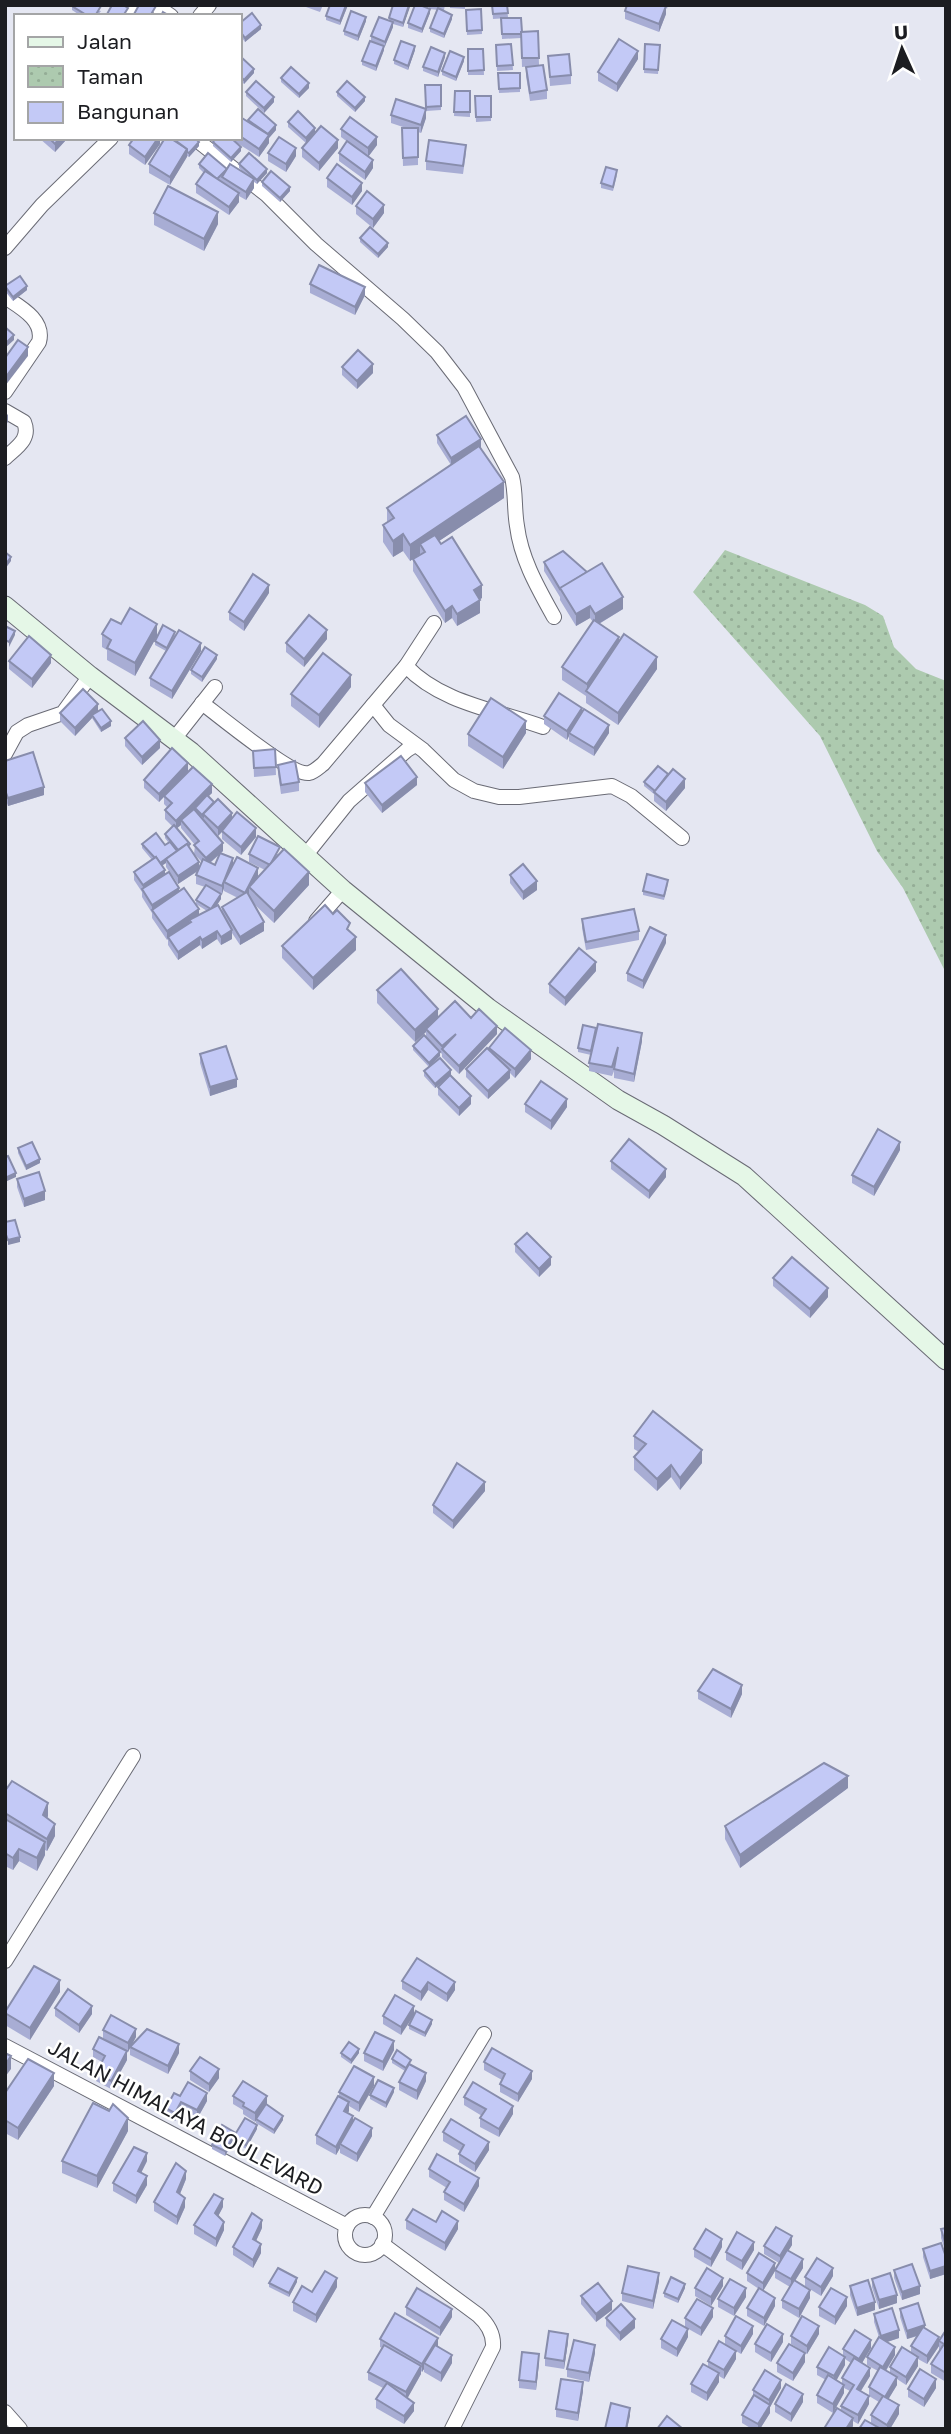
<svg xmlns="http://www.w3.org/2000/svg" width="951" height="2434" font-family="'Golos Text',sans-serif">
<defs>
<pattern id="park-dots" width="8" height="8" patternUnits="userSpaceOnUse" patternTransform="scale(1.75)"><rect width="8" height="8" fill="#adcaaf"/><path d="M2 2h.1M6 6h.1" fill="none" stroke="#94ad96" stroke-width="1.8" stroke-linecap="round"/></pattern>
</defs>
<rect width="100%" height="100%" fill="#e5e7f2"/>
<path fill="url(#park-dots)" d="M725,550l140,55 18,11 11,31 22,22 30,12v292l-43,-85 -26,-37 -57,-115 -127,-144z"/>
<g fill="none" stroke-linecap="round" stroke-linejoin="round">
<defs>
<g id="street">
<path d="M124,5l6,3 6,-3"/>
<path d="M155,5l16,11"/>
<path d="M200,16l9,-11"/>
<path d="M194,138l73,57 49,49 87,75 34,33 27,35 48,90c4,16 2,32 5,49 4,33 21,62 37,91"/>
<path d="M5,248l37,-43 69,-67"/>
<path d="M5,297c15,10 40,23 34,45l-34,50"/>
<path d="M5,411l19,11c7,17 -7,25 -19,36"/>
<path d="M406,666c35,37 90,44 137,61"/>
<path d="M202,703c16,12 91,74 107,70 5,-1 10,-6 14,-9l83,-98 28,-43"/>
<path d="M373,705l16,20 34,25 31,30 20,11 25,6h20l93,-11 19,10 51,42"/>
<path d="M174,739l41,-52"/>
<path d="M5,754l12,-22 11,-7 35,-12 27,-37"/>
<path d="M305,856l44,-55 58,-51 8,-5"/>
<path d="M316,921l27,-31"/>
<path d="M5,1961l128,-205"/>
<path d="M5,2046l342,180"/>
<circle cx="365" cy="2235" r="20"/>
<path d="M373,2217l111,-183"/>
<path d="M382,2244l96,71c10,9 16,19 15,32l-41,82"/>
<path d="M5,2412l15,17"/>
</g>
<path id="secondary" d="M5,606l85,70 101,76 152,138 145,118 130,92 45,25 81,51 202,184"/>
</defs>
<use href="#street" stroke="#6a6b75" stroke-width="16"/>
<use href="#secondary" stroke="#6a6b75" stroke-width="21"/>
<use href="#street" stroke="#fff" stroke-width="14"/>
<use href="#secondary" stroke="#e5f7e7" stroke-width="19"/>
</g>
<g fill="#a8add4" fill-rule="evenodd">
<path d="M306,5h17l-3,7 -14,-5z"/>
<path d="M348,5l-8,20 -14,-5v-4z"/>
<path d="M410,5l-7,22 -10,-3v3l-8,19 -14,-5v-5l18,-15v-3z"/>
<path d="M429,5h16l-1,5h-3l11,9 -8,19 -14,-6v-4l8,-18 -8,-1v4l-8,20 -14,-5v-5l21,-14z"/>
<path d="M450,5h15v4l-15,-1z"/>
<path d="M492,5h15l1,13 -15,1z"/>
<path d="M627,5h41l-1,4 -1,-1v6l-7,18 -34,-13v-8z"/>
<path d="M72,6l29,5 -4,5h-16l-9,-6z"/>
<path d="M481,9l1,25 -15,1 -1,-25z"/>
<path d="M501,18l21,14 16,-1 1,34 8,25v9l-17,2 -4,-25v-9l6,-1 -10,1 -1,-29 -19,1z"/>
<path d="M366,21l-8,20 -14,-6v-4z"/>
<path d="M240,23l21,6 -16,13 -5,-7z"/>
<path d="M511,44l2,26 -16,1 -1,-26z"/>
<path d="M645,44l15,1 -2,29 -14,-1z"/>
<path d="M468,49h15l1,26h-16z"/>
<path d="M384,50l-8,21 -14,-6v-4z"/>
<path d="M415,50l-7,20 -14,-6v-4z"/>
<path d="M240,56l14,17 -10,11 -4,-4z"/>
<path d="M548,56l23,19v9l-21,2z"/>
<path d="M445,57l-7,20 -15,-6v-4z"/>
<path d="M638,59l-21,33 -19,-11v-9z"/>
<path d="M464,61l-8,20 -14,-6v-4z"/>
<path d="M498,73h22v19l-21,1z"/>
<path d="M281,78l28,10 -10,10 -18,-16z"/>
<path d="M425,85h16v25l-15,1v7l-5,15 -3,-1v33l-15,1 -1,-38h4l-15,-5v-8l35,-6z"/>
<path d="M455,91h15v26l-16,-1z"/>
<path d="M246,92l28,10 -10,11 -18,-17z"/>
<path d="M337,92l28,9 -10,11 -18,-16z"/>
<path d="M475,96h16v25l-15,1z"/>
<path d="M240,113l3,5 5,4v-2l28,10 -7,8v5l-10,14 -25,-16 7,10 -10,11 -18,-16v-4l20,-2v-2h7z"/>
<path d="M288,122l27,6 -9,15 -18,-16z"/>
<path d="M341,129l36,16 -9,12 5,11 -8,12 -26,-19v-8l10,-10 -8,-6z"/>
<path d="M39,138h27v2l-11,12z"/>
<path d="M160,138v6l-15,21 -16,-11v-9z"/>
<path d="M171,138h24l4,8 -10,11 -2,-1 -17,29 -21,-12v-9z"/>
<path d="M302,148h36l-19,23 -17,-14z"/>
<path d="M268,153l28,3 -10,16 -18,-11z"/>
<path d="M466,153l-3,21 -37,-4v-9z"/>
<path d="M199,164l43,7 -3,-3v-4l28,9 -10,11 -3,-2v6l-8,12 -7,-4v6l-10,13 -33,-22v-9l8,-11 -5,-5z"/>
<path d="M617,175l-4,16 -12,-3v-5z"/>
<path d="M327,178l35,13 -10,14 -25,-18z"/>
<path d="M262,182l28,9 -10,11 -18,-16z"/>
<path d="M356,206l28,7 -11,15 -17,-14z"/>
<path d="M154,213l64,11 -14,27 -50,-26z"/>
<path d="M360,238l28,9 -10,11 -18,-16z"/>
<path d="M310,284l55,11 -10,20 -45,-22z"/>
<path d="M5,286l22,4 -14,11 -8,-10z"/>
<path d="M342,367l31,6 -16,16 -15,-14z"/>
<path d="M437,435l44,13 23,50 -65,43 43,57 -3,1 1,14 -23,13 -5,-8 -7,5 -32,-52v-12l7,-5 -10,7 -7,-10 -10,6 -10,-15v-17l4,-2v-15l64,-43 -14,-22z"/>
<path d="M544,562l79,47 -24,15 20,19 38,26 -39,56 -32,-22v-7l-24,-16v-13l31,-45 -3,-4 -14,8 -16,-26v-3l-16,-26z"/>
<path d="M269,593l-25,38 -15,-11v-8z"/>
<path d="M121,624l36,12 -22,40 -28,-16v-10l-5,-3v-13z"/>
<path d="M175,635l26,16 -29,48 -22,-13v-8l16,-27 -11,-6v-4z"/>
<path d="M327,639l-23,28 -18,-15v-9z"/>
<path d="M217,659l-15,23 -11,-8v-4z"/>
<path d="M9,661l42,2 -19,25 -23,-19z"/>
<path d="M351,687l-32,41 -28,-22v-12z"/>
<path d="M98,711l13,15 -10,6 -9,-14 -17,18 -15,-15v-8z"/>
<path d="M582,712l27,21 -15,23 -25,-15v-5l-2,4 -23,-16v-8z"/>
<path d="M526,733l-23,36 -35,-23v-12z"/>
<path d="M125,738l35,10 -18,17 -17,-19z"/>
<path d="M275,749l1,26 -22,2 -1,-26z"/>
<path d="M5,761l39,34 -36,11 -3,-8z"/>
<path d="M278,765l21,17v9l-18,3 -3,-21z"/>
<path d="M188,771l24,22 -4,3 24,22 24,19 -15,18 -19,-16v-7l-4,4 5,15 -2,2 12,12 25,11 -2,3 9,-9 -16,-8v-8h31l29,31 -35,38 -20,-19 10,27 -24,14 -8,-12v6l-11,6 -4,-6 -15,10 -2,-4 -22,15 -10,-15v-6l-1,1 -15,-22v-5l-10,-16v-5l-8,-12v-8l18,-12 -10,-12v-4l23,1 3,-3 -3,-4v-4l8,-7 -8,-8v-9l2,-3 -3,-3v-7l-5,5 -15,-14v-8zM181,825v3l14,17 -1,9 8,8 -3,6 -9,-20 -13,-20zM219,855l-4,10 -5,-2zM166,863v4l12,17 20,-13 -2,4v9l9,3 -9,13v4l11,7 -8,4 -34,-41 -3,-8zM224,888v3l14,7 -16,9v5l-6,-6 5,-7 -3,-6 4,1z"/>
<path d="M644,782l41,6 -19,23 -12,-10v-7l-10,-8z"/>
<path d="M365,783l52,2 -35,28 -17,-21z"/>
<path d="M510,875l27,15 -14,10 -13,-17z"/>
<path d="M668,884l-4,16 -21,-5v-4z"/>
<path d="M582,919l57,12v9l-53,10 -4,-22z"/>
<path d="M350,931l6,19 -43,40 -31,-32v-12z"/>
<path d="M666,943l-23,46 -16,-8v-8z"/>
<path d="M596,971l-31,35 -16,-13v-9z"/>
<path d="M377,990l61,27 33,1 26,16 -38,40 -17,-17v-3l-2,-2v4l-9,9 20,10 20,29 -12,12 -21,-21v-8l4,-5 -7,6 -11,-12v-5l5,-4 -16,-17v-4l13,-9v-5l-11,10 -38,-39z"/>
<path d="M642,1041l-8,41 -20,-4v-7l-2,5 -23,-5v-8l2,-8 -13,-3v-4z"/>
<path d="M489,1048l42,11 -16,19 -5,-5v5l-22,21 -22,-22v-8l23,-19z"/>
<path d="M200,1054l37,33 -27,9 -10,-33z"/>
<path d="M525,1104l42,3 -16,23 -26,-18z"/>
<path d="M18,1148l22,15 -14,7 -8,-17z"/>
<path d="M900,1150l-26,46 -22,-13v-8z"/>
<path d="M611,1161l55,16 -17,22 -38,-30z"/>
<path d="M17,1179l28,21 -21,7 -7,-20z"/>
<path d="M515,1244l36,21 -12,12 -24,-25z"/>
<path d="M773,1278l55,19 -18,21 -37,-32z"/>
<path d="M634,1436l68,27 -22,27 -9,-13 -14,14 -23,-21v-13l5,-5 -5,-3z"/>
<path d="M485,1491l-32,38 -20,-16v-8z"/>
<path d="M698,1691l44,3 -11,24 -33,-19z"/>
<path d="M848,1788l-108,80 -15,-29v-13z"/>
<path d="M5,1791l43,25 -1,2 8,18 -8,15 -2,-1v5l-8,16 -18,-10 -6,9 -8,-4z"/>
<path d="M402,1981l53,1v8l-8,12 -19,-12 -7,11 -19,-12z"/>
<path d="M60,1992l-30,48 -25,-15v-13z"/>
<path d="M414,2006l-13,29 -18,-11v-8z"/>
<path d="M55,2008l37,6 -13,19 -24,-17z"/>
<path d="M432,2024l-7,13 -16,-8v-4z"/>
<path d="M103,2030l33,7 -5,9 48,7 -11,21 -38,-19v-7l-2,4 -25,-14z"/>
<path d="M93,2049l34,11 -16,29 -15,-8v-8l6,-11 -9,-5z"/>
<path d="M394,2050l-11,21 -19,-10v-8z"/>
<path d="M341,2053h18l-8,11 -10,-7z"/>
<path d="M392,2059l19,5v1l15,16 -9,19 -18,-10v-8l6,-11 -13,-8z"/>
<path d="M484,2062l48,17 -14,23 -18,-10v-8l2,-4 -18,-10z"/>
<path d="M190,2071l29,7 -10,14 -19,-12z"/>
<path d="M374,2077l-15,35 -10,-6v5l-1,2 5,8 19,15 -15,26 -17,-9v-5l-4,7 -20,-11v-9l23,-38v-5z"/>
<path d="M54,2086l-36,54 -13,-7v-40z"/>
<path d="M394,2092l-8,16 -16,-9v-4z"/>
<path d="M180,2096l27,5 -10,18 -16,-9 -6,11 -9,-5v-8z"/>
<path d="M233,2096l34,8 16,16 -9,14 -18,-11v-3l-1,2 -12,-8v-4l-10,-6z"/>
<path d="M464,2097l49,17 -14,23 -19,-10v-9l2,-2 -18,-11z"/>
<path d="M257,2129l-11,20 -13,-8 -8,15 -13,-7v-4l24,-12z"/>
<path d="M128,2131l-31,57 -35,-15v-12z"/>
<path d="M443,2132l46,18 -14,22 -16,-10v-8l1,-3 -17,-10z"/>
<path d="M147,2161l-6,12 6,12 -11,19 -23,-13v-8z"/>
<path d="M429,2169l50,17 -15,26 -20,-12v-8l3,-4 -18,-11z"/>
<path d="M186,2179l-6,15 5,13 -8,18 -23,-14v-9z"/>
<path d="M223,2207l-5,9 6,14 -8,17 -22,-13v-9z"/>
<path d="M406,2220l52,9 -13,22 -39,-22z"/>
<path d="M262,2228l-6,13 5,12 -8,15 -20,-13v-8z"/>
<path d="M946,2228v25l-5,-15v-9z"/>
<path d="M792,2245l-4,6 15,17 -8,13 15,17 -11,20 -17,-10v-8l8,-13 -15,-9v-8l4,-7 -15,-9v-8z"/>
<path d="M722,2247l-11,20 -17,-10v-8z"/>
<path d="M923,2249l23,8v17l-16,5 -7,-22z"/>
<path d="M754,2250l-12,20 -16,-10v-8z"/>
<path d="M894,2270l26,24 -18,6 -8,-22z"/>
<path d="M775,2271l-12,20 12,15 -11,20 -17,-10v-8l12,-19 -12,-8v-8z"/>
<path d="M833,2276l-12,20 -16,-10v-9z"/>
<path d="M872,2279l25,24 -18,6 -7,-22z"/>
<path d="M659,2281l-6,28 -31,-8v-8z"/>
<path d="M297,2282l-8,15 -20,-10v-4z"/>
<path d="M723,2286l-12,20 -16,-10v-8z"/>
<path d="M850,2286l25,24 -18,6 -7,-21z"/>
<path d="M337,2287l-21,36 -23,-12v-9l19,-10z"/>
<path d="M685,2288l-7,15 -14,-6v-4z"/>
<path d="M581,2296l31,14 -16,12 -15,-18z"/>
<path d="M746,2297l-12,19 -16,-9v-8z"/>
<path d="M847,2306l-12,19 -16,-9v-9z"/>
<path d="M406,2307l46,10 -12,19 -34,-21z"/>
<path d="M900,2309l25,19 14,13 7,-11v52l-15,-9v-9l9,-14h-1v-4l-12,18 -9,-5v7l-12,19 -9,-6v6l-9,14 11,15 -9,15h-31l12,-6v-8l8,-13 -10,-6v8l-11,20 -5,-3v5l-2,3h-26v-2l16,-16v-5l9,-15 -6,-3v5l-11,20 -16,-10v-8l9,-15 -9,-5v-8l26,-12v-6l28,-1 -9,15 8,13 -9,15 8,4v-8l9,-16 -11,-6v-8l12,-20 -5,-15v-8l25,24 -12,4 8,13 -9,16 4,2v-6l21,-14v-7l7,-10 -11,3 -7,-22zM845,2359l6,4 -9,15v5l-6,-3 9,-15z"/>
<path d="M713,2317l-12,19 -16,-9v-9z"/>
<path d="M606,2318l29,10 -15,13 -14,-15z"/>
<path d="M753,2334l-12,20 -5,-3v8l-12,20 -5,-3v6l-12,19 -16,-9v-8l17,-17v-6l17,-17v-8z"/>
<path d="M819,2334l-12,20 -16,-10v-8z"/>
<path d="M688,2337l-11,20 -16,-9v-9z"/>
<path d="M380,2339l58,7 14,17 -11,19 -17,-10v-3l-2,3 -1,-1v3l-14,24 7,13 -10,13 -28,-16v-9l7,-11 -15,-8v-8l14,-24 -2,-1z"/>
<path d="M568,2342l-4,27 -19,-3v-8z"/>
<path d="M783,2342l-12,20 -16,-10v-8z"/>
<path d="M595,2353l-6,29 -22,-5v-8z"/>
<path d="M539,2362l-3,28 -17,-2v-8z"/>
<path d="M805,2362l-12,19 -16,-9v-9z"/>
<path d="M781,2388l-11,19v6l-10,16h-8l-10,-6v-8l11,-20v-5z"/>
<path d="M936,2388l-12,19 -16,-10v-8z"/>
<path d="M583,2391l-5,30 -22,-4v-8z"/>
<path d="M803,2402l-12,20 -16,-10v-8z"/>
</g>
<g fill="#888dac">
<path d="M346,5h2l-8,20v-4z"/>
<path d="M409,5l1,2 -7,20v-4z"/>
<path d="M666,6v8l-7,18v-8z"/>
<path d="M430,9v4l-8,20v-4z"/>
<path d="M452,15v4l-8,19v-4z"/>
<path d="M366,17v4l-8,20v-5z"/>
<path d="M393,22v5l-8,19v-4z"/>
<path d="M261,25v4l-16,13v-4z"/>
<path d="M384,46v4l-8,21v-5z"/>
<path d="M415,46v4l-7,20v-4z"/>
<path d="M638,51v8l-21,33v-8z"/>
<path d="M445,53v4l-7,20v-5z"/>
<path d="M464,57v4l-8,20v-4z"/>
<path d="M254,69v4l-10,11v-4z"/>
<path d="M309,83v5l-10,10v-4z"/>
<path d="M274,97v5l-10,11v-5z"/>
<path d="M365,97v4l-10,11v-4z"/>
<path d="M426,109v9l-5,15v-8z"/>
<path d="M276,125v5l-7,8v5l-10,14v-8l7,-13z"/>
<path d="M315,128v4l-9,11v-5z"/>
<path d="M377,137v8l-9,12v-9z"/>
<path d="M59,138h7v2l-11,12v-8z"/>
<path d="M158,138h2v6l-15,21v-8z"/>
<path d="M338,140v8l-19,23v-8z"/>
<path d="M199,142v4l-10,11v-4z"/>
<path d="M241,147v4l-10,11v-4z"/>
<path d="M296,148v8l-10,16v-8z"/>
<path d="M187,149v8l-17,28v-8z"/>
<path d="M373,160v8l-8,12v-8z"/>
<path d="M267,169v4l-10,11v-4z"/>
<path d="M254,179v9l-8,12v-8z"/>
<path d="M362,183v8l-10,14v-8z"/>
<path d="M290,187v4l-10,11v-4z"/>
<path d="M239,193v9l-10,13v-8z"/>
<path d="M384,205v8l-11,15v-9z"/>
<path d="M218,212v12l-14,27v-12z"/>
<path d="M388,243v4l-10,11v-4z"/>
<path d="M27,286v4l-14,11v-4z"/>
<path d="M365,287v8l-10,20v-8z"/>
<path d="M14,335v5l-9,8v-4z"/>
<path d="M28,347v9l-23,30v-8z"/>
<path d="M373,364v9l-16,16v-8z"/>
<path d="M8,414v8l-3,3v-8z"/>
<path d="M481,439v9l-30,18v-8z"/>
<path d="M504,482v16l-80,53 -4,-7v10l-10,7v-16z"/>
<path d="M403,534v17l-10,6v-16z"/>
<path d="M11,557v4l-6,8v-4z"/>
<path d="M269,585v8l-25,38v-9z"/>
<path d="M482,585v13l-8,5v-13z"/>
<path d="M623,597v12l-28,17v-12z"/>
<path d="M480,600v13l-23,13v-12z"/>
<path d="M452,606v12l-7,5v-12z"/>
<path d="M590,606v12l-14,8v-12z"/>
<path d="M157,624v12l-22,40v-13z"/>
<path d="M327,630v9l-23,28v-8z"/>
<path d="M15,631v4l-6,12v-5z"/>
<path d="M619,637v12l-32,42v-7z"/>
<path d="M201,643v8l-29,48v-8z"/>
<path d="M51,655v8l-19,25v-9z"/>
<path d="M217,655v4l-15,23v-5z"/>
<path d="M657,657v12l-39,56v-12z"/>
<path d="M351,675v12l-32,41v-13z"/>
<path d="M98,704v8l-6,3v3l-17,18v-8z"/>
<path d="M582,708v9l-13,16v3l-2,4v-9z"/>
<path d="M111,721v5l-10,6v-4z"/>
<path d="M526,721v12l-23,36v-12z"/>
<path d="M609,725v8l-15,23v-8z"/>
<path d="M160,740v8l-18,17v-8z"/>
<path d="M188,763v8l-29,31v-8z"/>
<path d="M417,777v8l-35,28v-8z"/>
<path d="M685,779v9l-19,23v-9z"/>
<path d="M212,784v9l-16,16 -1,-1v2l-14,10v5l-5,4v-8z"/>
<path d="M44,787v8l-36,11v-8z"/>
<path d="M232,813v8l-14,15v-8z"/>
<path d="M256,828v9l-15,18v-8z"/>
<path d="M223,843v8l-17,15v-8z"/>
<path d="M177,851l-11,8v4l-7,4v-4z"/>
<path d="M233,858v9l-9,15v6l-2,6v-8z"/>
<path d="M199,862v8l-21,14v-8z"/>
<path d="M258,868v8l-7,13 -2,-2v7l-4,7v-8z"/>
<path d="M165,870v9l-22,11v-5z"/>
<path d="M309,872v13l-35,38v-12z"/>
<path d="M537,881v9l-14,10v-8z"/>
<path d="M179,888v8l-27,14v-5z"/>
<path d="M221,894v5l-10,15v-5z"/>
<path d="M199,909v8l-10,3v4l-21,13 -1,3v-9z"/>
<path d="M264,922v9l-24,14v-8z"/>
<path d="M232,930v9l-11,6v-8z"/>
<path d="M217,931v8l-15,10v-9z"/>
<path d="M666,935v8l-23,46v-8z"/>
<path d="M200,937v8l-22,15v-8z"/>
<path d="M356,937v13l-43,40v-12z"/>
<path d="M596,962v9l-31,35v-8z"/>
<path d="M438,1009v12l-12,8v3l-11,10v-12z"/>
<path d="M497,1026v8l-38,40v-8z"/>
<path d="M642,1033v8l-8,41v-8z"/>
<path d="M531,1050v9l-16,19v-9z"/>
<path d="M440,1052v4l-11,11v-4z"/>
<path d="M451,1070v5l-16,13v-4z"/>
<path d="M510,1070v8l-22,21v-8z"/>
<path d="M237,1079v8l-27,9v-9z"/>
<path d="M471,1096v8l-12,12v-8z"/>
<path d="M567,1099v8l-16,23v-9z"/>
<path d="M900,1142v8l-26,46v-9z"/>
<path d="M40,1159v4l-14,7v-4z"/>
<path d="M666,1169v8l-17,22v-8z"/>
<path d="M16,1173v4l-11,5v-4z"/>
<path d="M45,1191v9l-21,7v-8z"/>
<path d="M20,1237v5l-12,3v-5z"/>
<path d="M551,1257v8l-12,12v-8z"/>
<path d="M828,1288v9l-18,21v-9z"/>
<path d="M702,1450v13l-22,27v-12z"/>
<path d="M671,1465v12l-14,14v-12z"/>
<path d="M485,1482v9l-32,38v-8z"/>
<path d="M742,1685v9l-11,24v-9z"/>
<path d="M848,1776v12l-108,80v-13z"/>
<path d="M48,1803v13l-5,11v-12z"/>
<path d="M55,1824v12l-8,15v-12z"/>
<path d="M45,1842v13l-8,16v-13z"/>
<path d="M19,1849v12l-6,9v-12z"/>
<path d="M60,1980v12l-30,48v-12z"/>
<path d="M428,1982v8l-7,11v-9z"/>
<path d="M455,1982v8l-8,12v-8z"/>
<path d="M92,2006v8l-13,19v-8z"/>
<path d="M414,2006v9l-13,20v-8z"/>
<path d="M432,2020v4l-7,13v-4z"/>
<path d="M136,2029v8l-8,15v-9z"/>
<path d="M394,2041v9l-11,21v-9z"/>
<path d="M179,2044v9l-11,21v-8z"/>
<path d="M359,2049v4l-8,11v-4z"/>
<path d="M127,2051v9l-16,29v-8z"/>
<path d="M11,2056v13l-6,8v-12z"/>
<path d="M219,2069v9l-10,14v-8z"/>
<path d="M532,2071v8l-14,23v-8z"/>
<path d="M54,2073v13l-36,54v-12z"/>
<path d="M426,2073v8l-9,19v-9z"/>
<path d="M374,2077v9l-15,26v-9z"/>
<path d="M394,2088v4l-8,16v-5z"/>
<path d="M207,2093v8l-10,18v-9z"/>
<path d="M267,2096v8l-12,18v-9z"/>
<path d="M181,2102v8l-6,11v-8z"/>
<path d="M349,2102v9l-5,8v-8z"/>
<path d="M513,2106v8l-14,23v-8z"/>
<path d="M283,2116v4l-9,14v-4z"/>
<path d="M353,2116v9l-13,19v4l-4,7v-8z"/>
<path d="M128,2118v13l-31,57v-12z"/>
<path d="M257,2125v4l-11,20v-4z"/>
<path d="M372,2128v8l-15,26v-8z"/>
<path d="M233,2137v4l-8,15v-5z"/>
<path d="M489,2142v8l-14,22v-8z"/>
<path d="M147,2153v8l-9,18v-8z"/>
<path d="M186,2171v8l-9,22v-9z"/>
<path d="M147,2176v9l-11,19v-8z"/>
<path d="M479,2178v8l-15,26v-8z"/>
<path d="M185,2198v9l-8,18v-8z"/>
<path d="M223,2199v8l-8,15v-9z"/>
<path d="M262,2220v8l-9,19v-8z"/>
<path d="M458,2221v8l-13,22v-8z"/>
<path d="M224,2222v8l-8,17v-8z"/>
<path d="M792,2236v9l-12,19v-8z"/>
<path d="M722,2239v8l-11,20v-8z"/>
<path d="M754,2242v8l-12,20v-9z"/>
<path d="M261,2244v9l-8,15v-8z"/>
<path d="M803,2259v9l-12,19v-8z"/>
<path d="M775,2263v8l-12,20v-8z"/>
<path d="M946,2266v8l-16,5v-8z"/>
<path d="M833,2268v8l-12,20v-9z"/>
<path d="M659,2273v8l-6,28v-8z"/>
<path d="M297,2278v4l-8,15v-4z"/>
<path d="M337,2278v9l-21,36v-8z"/>
<path d="M723,2278v8l-12,20v-9z"/>
<path d="M685,2284v4l-7,15v-4z"/>
<path d="M920,2286v8l-18,6v-8z"/>
<path d="M746,2288v9l-12,19v-8z"/>
<path d="M810,2290v8l-11,20v-9z"/>
<path d="M897,2295v8l-18,6v-9z"/>
<path d="M847,2297v9l-12,19v-8z"/>
<path d="M775,2298v8l-11,20v-8z"/>
<path d="M612,2301v9l-16,12v-8z"/>
<path d="M875,2302v8l-18,6v-8z"/>
<path d="M713,2308v9l-12,19v-8z"/>
<path d="M452,2309v8l-12,19v-8z"/>
<path d="M635,2319v9l-15,13v-8z"/>
<path d="M925,2325v8l-18,6v-8z"/>
<path d="M753,2326v8l-12,20v-8z"/>
<path d="M819,2326v8l-12,20v-8z"/>
<path d="M688,2329v8l-11,20v-8z"/>
<path d="M899,2330v8l-18,6v-8z"/>
<path d="M568,2334v8l-4,27v-8z"/>
<path d="M783,2334v8l-12,20v-9z"/>
<path d="M939,2337v9l-12,18v-8z"/>
<path d="M438,2338v8l-14,17v6l-2,3v-8z"/>
<path d="M871,2340v8l-12,20v-9z"/>
<path d="M595,2345v8l-6,29v-9z"/>
<path d="M895,2347v8l-12,20v-8z"/>
<path d="M736,2351v8l-12,20v-9z"/>
<path d="M805,2353v9l-12,19v-8z"/>
<path d="M539,2354v8l-3,28v-8z"/>
<path d="M452,2355v8l-11,19v-9z"/>
<path d="M845,2357v8l-11,20v-9z"/>
<path d="M918,2357v9l-12,19v-8z"/>
<path d="M421,2366v8l-15,27v-9z"/>
<path d="M870,2368v8l-13,21v-8z"/>
<path d="M719,2373v9l-12,19v-8z"/>
<path d="M897,2377v8l-12,20v-8z"/>
<path d="M936,2379v9l-12,19v-8z"/>
<path d="M781,2380v8l-11,19v6l-10,16h-2v-5l11,-18v-6z"/>
<path d="M583,2382v9l-5,30v-8z"/>
<path d="M844,2385v8l-11,20v-9z"/>
<path d="M803,2394v8l-12,20v-8z"/>
<path d="M869,2396v8l-11,20v-9z"/>
<path d="M414,2403v8l-10,13v-8z"/>
<path d="M899,2405v9l-9,15h-3v-4z"/>
<path d="M630,2408v8l-3,13h-1z"/>
<path d="M853,2418v8l-2,3h-5z"/>
</g>
<g fill="#c3c9f6" stroke="#888dac" stroke-width="2">
<path d="M73,5h26l2,1 -6,10h-7l-16,-10z"/>
<path d="M112,5h11l5,3 -5,8h-17z"/>
<path d="M139,5h15l2,1 -6,10h-17z"/>
<path d="M330,5h16l-6,16 -14,-5z"/>
<path d="M393,5h16l-6,18 -14,-5z"/>
<path d="M415,5h5l10,4 -8,20 -14,-6z"/>
<path d="M492,5h15l1,8 -15,1z"/>
<path d="M627,5h38l1,1 -7,18 -34,-13z"/>
<path d="M438,8l14,7 -8,19 -14,-6z"/>
<path d="M481,9l1,21 -15,1 -1,-21z"/>
<path d="M351,11l15,6 -8,19 -14,-5z"/>
<path d="M163,12l7,4h-9z"/>
<path d="M252,13l9,12 -16,13 -5,-7v-8z"/>
<path d="M379,17l14,5 -8,20 -14,-6z"/>
<path d="M501,18h20l1,14h-1v2h-19z"/>
<path d="M538,31l1,27h-17l-1,-26z"/>
<path d="M619,39l19,12 -21,33 -19,-12z"/>
<path d="M370,41l14,5 -8,20 -14,-5z"/>
<path d="M401,41l14,5 -7,20 -14,-6z"/>
<path d="M511,44l2,21 -16,1 -1,-21z"/>
<path d="M645,44l15,1 -2,25 -14,-1z"/>
<path d="M431,47l14,6 -7,19 -15,-5z"/>
<path d="M468,49h15l1,21 -16,1z"/>
<path d="M450,51l14,6 -8,20 -14,-6z"/>
<path d="M569,54l2,21 -21,2 -2,-21z"/>
<path d="M240,56l14,13 -10,11 -4,-4z"/>
<path d="M543,65l4,25 -17,3 -4,-26z"/>
<path d="M291,67l18,16 -10,11 -18,-16z"/>
<path d="M498,73h22v15l-21,1z"/>
<path d="M256,81l18,16 -10,11 -18,-16z"/>
<path d="M347,81l18,16 -10,11 -18,-16z"/>
<path d="M425,85h16v21l-15,1z"/>
<path d="M455,91h15v21h-16z"/>
<path d="M475,96h16v21h-15z"/>
<path d="M396,99l30,10 -5,16 -30,-10z"/>
<path d="M258,109l18,16 -8,9 -20,-14z"/>
<path d="M298,111l17,17 -9,10 -18,-16z"/>
<path d="M350,117l27,20 -9,11 -27,-19z"/>
<path d="M242,118l27,17 -10,14 -19,-13v-15z"/>
<path d="M321,126l17,14 -19,23 -17,-15z"/>
<path d="M402,128h16v29l-15,1z"/>
<path d="M279,137l17,11 -10,16 -18,-11z"/>
<path d="M49,138h10l-4,6z"/>
<path d="M134,138h24l-13,19 -16,-12z"/>
<path d="M165,138h5l17,11 -17,28 -21,-13z"/>
<path d="M172,138h23l4,4 -10,11 -2,-1v-3z"/>
<path d="M216,138h15l10,9 -10,11 -18,-16z"/>
<path d="M429,140l37,5 -3,21 -37,-5z"/>
<path d="M347,141l26,19 -8,12 -26,-19z"/>
<path d="M208,153l19,16 -10,10 -18,-15z"/>
<path d="M249,153l18,16 -10,11 -18,-16z"/>
<path d="M230,164l24,15 -8,13 -24,-15z"/>
<path d="M337,164l25,19 -10,14 -25,-19z"/>
<path d="M606,167l11,3 -4,17 -12,-4z"/>
<path d="M205,171l34,22 -10,14 -33,-23z"/>
<path d="M271,171l19,16 -10,11 -18,-16z"/>
<path d="M168,186l50,26 -14,27 -50,-26z"/>
<path d="M367,191l17,14 -11,14 -17,-13z"/>
<path d="M370,227l18,16 -10,11 -18,-16z"/>
<path d="M319,265l46,22 -10,20 -45,-23z"/>
<path d="M20,276l7,10 -14,11 -8,-11z"/>
<path d="M5,327l9,8 -9,9z"/>
<path d="M18,340l10,7 -23,31v-20z"/>
<path d="M358,350l15,14 -16,17 -15,-14z"/>
<path d="M466,416l15,23 -30,19 -14,-23z"/>
<path d="M479,446l25,36 -94,63 -7,-11 -10,7 -10,-16 11,-7 -7,-10z"/>
<path d="M435,535l6,9 11,-7 30,48 -8,5 6,10 -23,14 -5,-8 -7,5 -32,-52 12,-7 -5,-8z"/>
<path d="M563,551l24,21 -27,17 -16,-27z"/>
<path d="M5,552l6,5 -6,8z"/>
<path d="M602,563l21,34 -28,17 -5,-8 -14,8 -16,-26z"/>
<path d="M253,574l16,11 -25,37 -15,-10z"/>
<path d="M130,608l27,16 -22,39 -28,-15 4,-8 -9,-6 9,-15 10,5z"/>
<path d="M309,615l18,15 -23,29 -18,-16z"/>
<path d="M594,620l25,17 -32,47 -25,-17z"/>
<path d="M163,625l12,7 -8,16 -12,-7z"/>
<path d="M5,626l10,5 -6,11 -4,-2z"/>
<path d="M179,630l22,13 -29,48 -22,-13z"/>
<path d="M624,634l33,23 -39,56 -32,-22z"/>
<path d="M29,636l22,19 -19,24 -23,-18z"/>
<path d="M205,647l12,8 -15,22 -11,-7z"/>
<path d="M323,653l28,22 -32,40 -28,-21z"/>
<path d="M83,689l15,15 -23,24 -15,-15z"/>
<path d="M559,693l23,15 -15,23 -23,-15z"/>
<path d="M491,698l35,23 -23,36 -35,-23z"/>
<path d="M102,709l9,12 -10,7 -9,-13z"/>
<path d="M584,709l25,16 -15,23 -25,-15z"/>
<path d="M143,721l17,19 -18,17 -17,-19z"/>
<path d="M172,748l16,15 -29,31 -15,-14z"/>
<path d="M275,749l1,18 -22,1 -1,-17z"/>
<path d="M33,752l11,35 -36,11 -3,-8v-29z"/>
<path d="M401,756l16,21 -35,28 -17,-22z"/>
<path d="M295,761l4,21 -18,3 -3,-20z"/>
<path d="M658,766l10,8 -13,17 -11,-9z"/>
<path d="M193,767l19,17 -36,37 -11,-11 7,-7 -8,-7z"/>
<path d="M673,769l12,10 -19,23 -12,-10z"/>
<path d="M207,795l7,7 -11,12v2l-8,-8z"/>
<path d="M218,799l14,14 -14,15 -15,-14z"/>
<path d="M194,809l29,34 -17,15 -12,-13 5,-4 -18,-21z"/>
<path d="M237,812l19,16 -15,19 -19,-16z"/>
<path d="M174,825l16,19 -2,2 -1,-2 -9,6 -13,-16z"/>
<path d="M156,833l9,12 5,-3 7,9 -17,12 -4,-6 -1,1 -13,-14z"/>
<path d="M258,836l22,11 -10,18 -21,-11z"/>
<path d="M187,844l12,18 -21,14 -12,-17z"/>
<path d="M284,849l25,23 -35,39 -25,-24z"/>
<path d="M220,853l13,5 -11,28 -26,-11 7,-16 12,6z"/>
<path d="M156,857l9,13 -22,15 -9,-13z"/>
<path d="M237,857l21,11 -13,25 -21,-11z"/>
<path d="M523,864l14,17 -14,11 -13,-17z"/>
<path d="M169,872l10,16 -27,17 -10,-16z"/>
<path d="M647,874l21,6 -4,16 -21,-5z"/>
<path d="M206,885l15,9 -10,15 -15,-9z"/>
<path d="M184,888l15,21 -32,22 -15,-21z"/>
<path d="M247,892l17,30 -24,15 -18,-30z"/>
<path d="M218,905l14,25 -11,7 -4,-6 -15,9 -2,-3 -22,15 -10,-15 23,-15 -2,-2z"/>
<path d="M325,905l8,9 4,-4 13,13 -3,6 9,8 -43,41 -31,-32z"/>
<path d="M634,909l5,22 -53,11 -4,-23z"/>
<path d="M650,927l16,8 -23,46 -16,-8z"/>
<path d="M579,948l17,14 -31,36 -16,-14z"/>
<path d="M401,969l37,40 -23,21 -38,-40z"/>
<path d="M455,1001l16,17 8,-9 18,17 -38,40 -17,-17 14,-15 -14,12 -16,-17z"/>
<path d="M598,1024l44,9 -8,41 -20,-5 4,-22 -6,20 -23,-4z"/>
<path d="M583,1025l13,3 -5,23 -13,-3z"/>
<path d="M505,1028l26,22 -16,19 -26,-21z"/>
<path d="M424,1035l16,17 -11,11 -16,-17z"/>
<path d="M226,1046l11,33 -27,8 -10,-33z"/>
<path d="M487,1048l23,22 -22,21 -22,-22z"/>
<path d="M440,1058l11,12 -16,14 -11,-13z"/>
<path d="M450,1075l21,21 -12,12 -21,-21z"/>
<path d="M541,1081l26,18 -16,22 -26,-17z"/>
<path d="M878,1129l22,13 -26,45 -22,-12z"/>
<path d="M629,1139l37,30 -17,22 -38,-30z"/>
<path d="M32,1142l8,17 -14,7 -8,-18z"/>
<path d="M8,1156l8,17 -11,5v-21z"/>
<path d="M39,1172l6,19 -21,8 -7,-20z"/>
<path d="M15,1220l5,17 -12,3 -3,-8v-10z"/>
<path d="M527,1233l24,24 -12,12 -24,-25z"/>
<path d="M792,1257l36,31 -18,21 -37,-31z"/>
<path d="M653,1411l49,39 -22,28 -9,-13 -14,14 -23,-22 12,-13 -12,-8z"/>
<path d="M457,1463l28,19 -32,39 -20,-16z"/>
<path d="M713,1669l29,16 -11,24 -33,-18z"/>
<path d="M824,1763l24,13 -108,79 -15,-29z"/>
<path d="M12,1781l36,22 -5,12 12,9 -8,15 -42,-26v-22z"/>
<path d="M5,1819l40,23 -8,16 -18,-9 -6,9 -8,-5z"/>
<path d="M417,1958l38,24 -8,12 -19,-12 -7,10 -19,-11z"/>
<path d="M34,1966l26,14 -30,48 -25,-15v-1z"/>
<path d="M68,1989l24,17 -13,19 -24,-17z"/>
<path d="M395,1995l19,11 -13,21 -18,-11z"/>
<path d="M416,2011l16,9 -7,13 -16,-8z"/>
<path d="M111,2015l25,14 -8,14 -25,-13z"/>
<path d="M147,2029l32,15 -11,22 -38,-19z"/>
<path d="M375,2032l19,9 -11,21 -19,-9z"/>
<path d="M99,2037l28,14 -16,30 -15,-8 9,-17 -12,-7z"/>
<path d="M349,2042l10,7 -8,11 -10,-7z"/>
<path d="M492,2048l40,23 -14,23 -18,-10 5,-10 -21,-12z"/>
<path d="M397,2050l14,10 -5,8 -14,-9z"/>
<path d="M5,2053l6,3 -6,9z"/>
<path d="M200,2057l19,12 -10,15 -19,-13z"/>
<path d="M28,2059l26,14 -36,55 -13,-8v-27z"/>
<path d="M409,2064l17,9 -9,18 -18,-9z"/>
<path d="M354,2066l20,11 -15,26 -20,-11z"/>
<path d="M378,2080l16,8 -8,15 -16,-8z"/>
<path d="M243,2081l24,15 -12,17 -12,-7 1,-3 -11,-7z"/>
<path d="M188,2082l19,11 -10,17 -16,-8 -6,11 -9,-5 8,-15 6,3z"/>
<path d="M473,2082l40,24 -14,23 -19,-11 6,-9 -22,-12z"/>
<path d="M338,2096l11,6 -5,9 9,5 -17,31 -20,-12z"/>
<path d="M93,2103l16,8 4,-7 15,14 -31,58 -35,-15z"/>
<path d="M266,2104l17,12 -9,14 -18,-11z"/>
<path d="M245,2118l12,7 -11,20 -13,-8 -8,14 -13,-6 10,-20 14,8z"/>
<path d="M355,2118l17,10 -15,26 -17,-10z"/>
<path d="M451,2119l38,23 -14,22 -16,-10 5,-9 -21,-13z"/>
<path d="M134,2147l13,6 -9,18 9,5 -11,20 -23,-13z"/>
<path d="M437,2154l42,24 -15,26 -20,-12 6,-10 -21,-13z"/>
<path d="M176,2163l10,8 -9,21 8,6 -8,19 -23,-15z"/>
<path d="M214,2194l9,5 -8,14 9,9 -8,17 -22,-14z"/>
<path d="M413,2209l23,13 6,-11 16,10 -13,22 -39,-23z"/>
<path d="M252,2213l10,7 -9,19 8,5 -8,16 -20,-13z"/>
<path d="M776,2227l16,9 -12,20 -16,-10z"/>
<path d="M946,2228v17l-5,-16z"/>
<path d="M706,2229l16,10 -11,20 -17,-10z"/>
<path d="M737,2232l17,10 -12,19 -16,-9z"/>
<path d="M941,2243l5,14v9l-16,5 -7,-22z"/>
<path d="M787,2250l16,9 -12,20 -16,-9z"/>
<path d="M759,2253l16,10 -12,20 -16,-10z"/>
<path d="M817,2258l16,10 -12,19 -16,-10z"/>
<path d="M912,2264l8,22 -18,6 -8,-22z"/>
<path d="M628,2266l31,7 -6,28 -31,-8z"/>
<path d="M278,2268l19,10 -8,15 -20,-10z"/>
<path d="M707,2268l16,10 -12,19 -16,-9z"/>
<path d="M325,2271l12,7 -21,37 -23,-13 9,-16 10,6z"/>
<path d="M890,2273l7,22 -18,5 -7,-21z"/>
<path d="M671,2277l14,7 -7,15 -14,-6z"/>
<path d="M730,2279l16,9 -12,20 -16,-9z"/>
<path d="M794,2280l16,10 -11,19 -17,-9z"/>
<path d="M868,2280l7,22 -18,6 -7,-22z"/>
<path d="M598,2283l14,18 -16,13 -15,-18z"/>
<path d="M417,2288l35,21 -12,19 -34,-21z"/>
<path d="M759,2288l16,10 -11,20 -17,-10z"/>
<path d="M831,2288l16,9 -12,20 -16,-10z"/>
<path d="M697,2299l16,9 -12,20 -16,-10z"/>
<path d="M918,2303l7,22 -18,6 -7,-22z"/>
<path d="M621,2304l14,15 -15,14 -14,-15z"/>
<path d="M892,2308l7,22 -18,6 -7,-22z"/>
<path d="M395,2313l43,25 -16,26 -42,-25z"/>
<path d="M736,2316l17,10 -12,20 -16,-10z"/>
<path d="M802,2316l17,10 -12,20 -16,-10z"/>
<path d="M672,2320l16,9 -11,20 -16,-10z"/>
<path d="M767,2324l16,10 -12,19 -16,-9z"/>
<path d="M923,2327l16,10 -12,19 -16,-10z"/>
<path d="M855,2330l16,10 -12,19 -16,-10z"/>
<path d="M946,2330v43l-15,-9 13,-20 -5,-3z"/>
<path d="M549,2331l19,3 -4,27 -19,-3z"/>
<path d="M879,2337l16,10 -12,20 -16,-10z"/>
<path d="M574,2340l21,5 -6,28 -22,-4z"/>
<path d="M719,2341l17,10 -12,19 -16,-9z"/>
<path d="M789,2344l16,9 -12,20 -16,-10z"/>
<path d="M384,2345l37,21 -15,26 -38,-20z"/>
<path d="M435,2345l17,10 -11,18 -17,-10z"/>
<path d="M829,2347l16,10 -11,19 -17,-9z"/>
<path d="M902,2347l16,10 -12,20 -16,-10z"/>
<path d="M522,2352l17,2 -3,28 -17,-2z"/>
<path d="M854,2358l16,10 -13,21 12,7 -11,19 -17,-9 13,-21 -12,-7z"/>
<path d="M703,2364l16,9 -12,20 -16,-9z"/>
<path d="M880,2367l17,10 -12,20 -16,-10z"/>
<path d="M920,2369l16,10 -12,20 -16,-10z"/>
<path d="M765,2370l16,10 -12,20 -16,-10z"/>
<path d="M828,2375l16,10 -11,19 -16,-9z"/>
<path d="M561,2379l22,3 -5,31 -22,-4z"/>
<path d="M387,2383l27,20 -10,13 -28,-17z"/>
<path d="M786,2384l17,10 -12,20 -16,-10z"/>
<path d="M754,2395l16,10 -12,19 -16,-9z"/>
<path d="M883,2396l16,9 -12,20 -16,-10z"/>
<path d="M611,2403l19,5 -4,21h-21z"/>
<path d="M837,2408l16,10 -7,11h-19l-2,-2z"/>
<path d="M667,2416l16,13h-26z"/>
<path d="M865,2420l16,9h-22z"/>
</g>
<g text-anchor="middle" dominant-baseline="central" stroke-width="5" stroke-linejoin="round" paint-order="stroke">
<g font-size="21" fill="#1c1d21" stroke="#fff">
<text transform="translate(186 2117) rotate(28)">JALAN HIMALAYA BOULEVARD</text>
</g>
</g>
<rect width="951" height="2434" fill="none" stroke="#1c1d21" stroke-width="14"/>
<rect x="14" y="14" width="228" height="126" fill="#ffffff" stroke="#a4a5a6" stroke-width="2"/>
<rect x="28" y="37" width="35" height="10" fill="#e5f7e7" stroke="#a4a5a6" stroke-width="2"/>
<text x="77" y="49" font-size="21" fill="#1c1d21">Jalan</text>
<rect x="28" y="66" width="35" height="21" fill="url(#park-dots)" stroke="#a4a5a6" stroke-width="2"/>
<text x="77" y="84" font-size="21" fill="#1c1d21">Taman</text>
<rect x="28" y="102" width="35" height="21" fill="#c3c9f6" stroke="#a4a5a6" stroke-width="2"/>
<text x="77" y="119" font-size="21" fill="#1c1d21">Bangunan</text>
<g transform="translate(902 49) rotate(357)" stroke="#ffffff" stroke-width="5" paint-order="stroke">
<path d="M0-5L12 26L0 18L-12 26Z" fill="#1c1d21"/>
<text y="-10" font-size="19" font-weight="bold" text-anchor="middle" fill="#1c1d21">U</text>
</g>
</svg>
